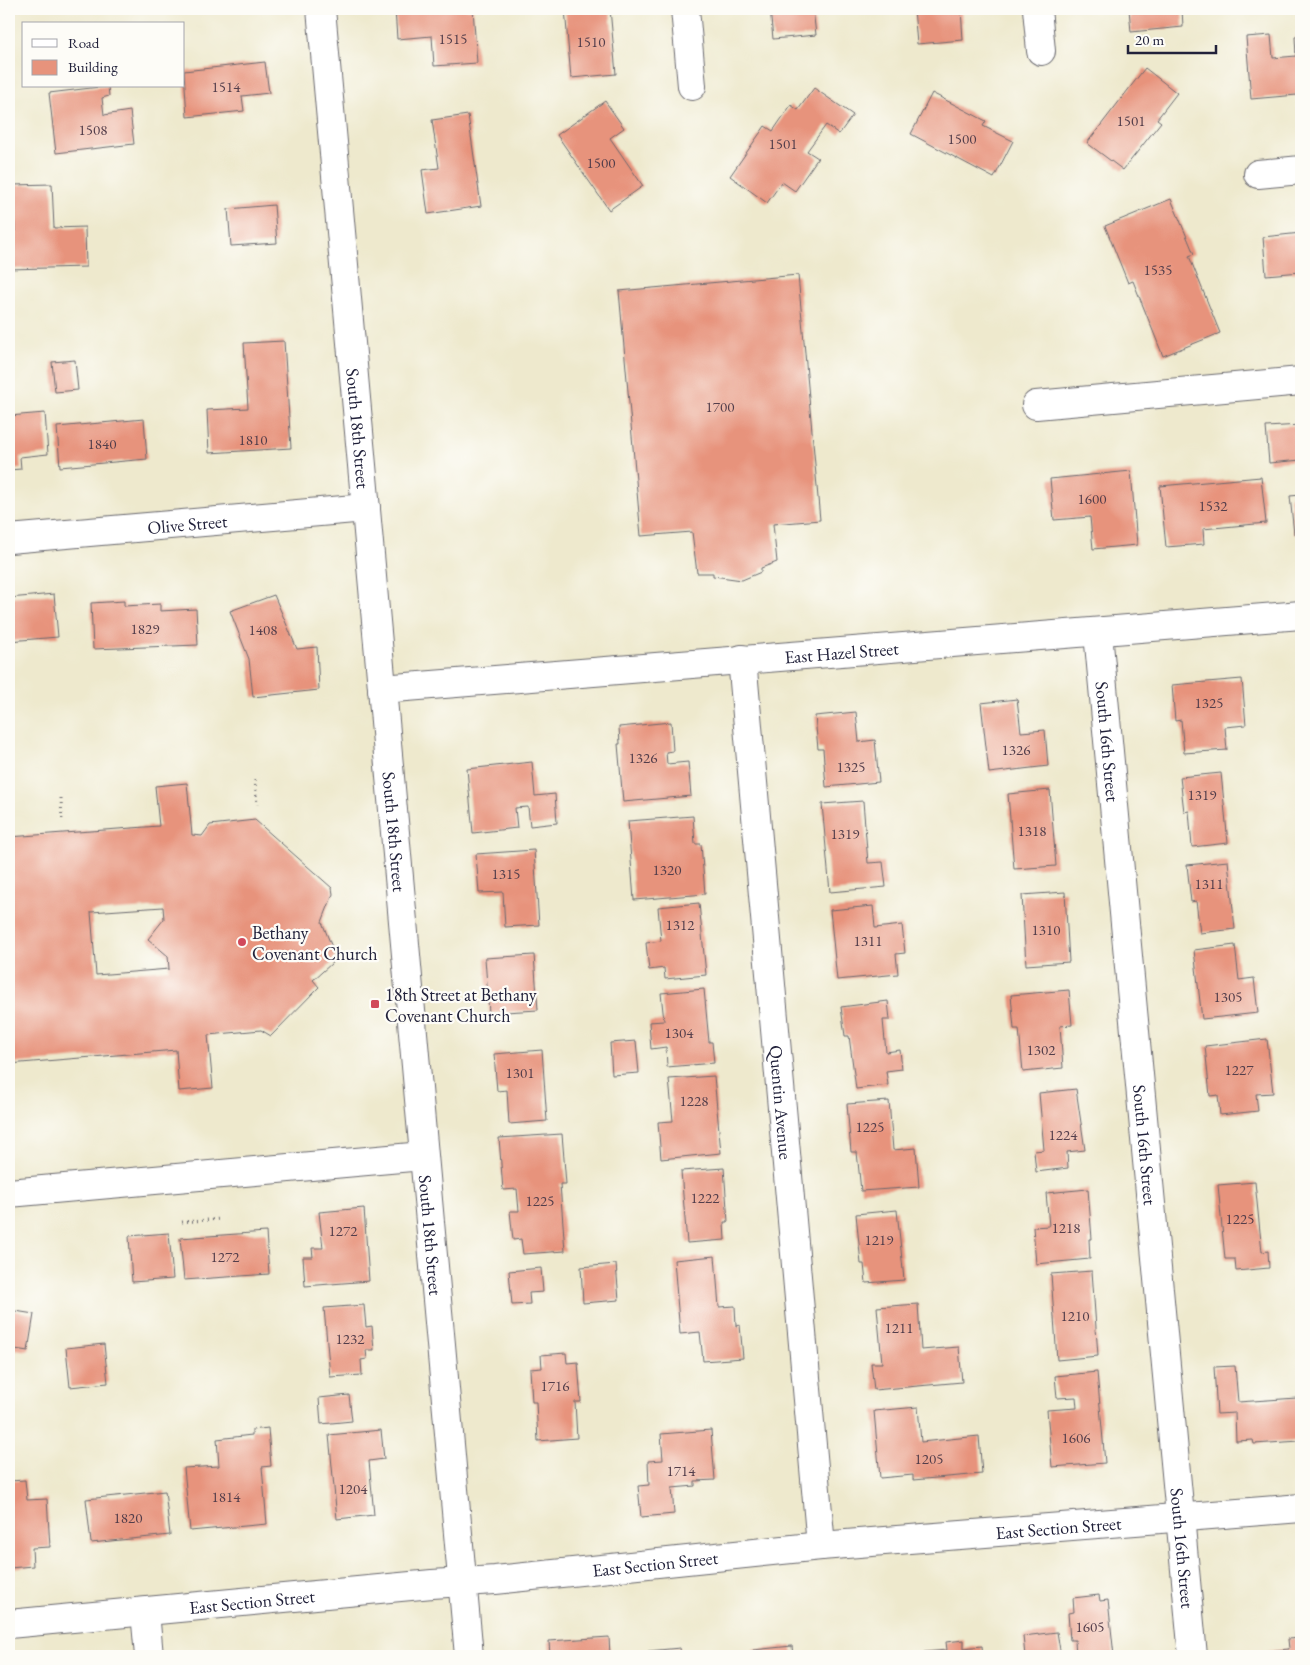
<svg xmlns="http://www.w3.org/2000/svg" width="1310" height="1665" font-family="'EB Garamond',serif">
<rect width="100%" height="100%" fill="#fdfcf7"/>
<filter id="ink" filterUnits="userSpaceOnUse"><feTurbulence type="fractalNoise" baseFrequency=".02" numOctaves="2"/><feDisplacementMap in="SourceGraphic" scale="10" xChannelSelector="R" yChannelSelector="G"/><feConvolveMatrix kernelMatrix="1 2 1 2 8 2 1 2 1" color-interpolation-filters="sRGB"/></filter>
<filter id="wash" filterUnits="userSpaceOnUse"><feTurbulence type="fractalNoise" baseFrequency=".0096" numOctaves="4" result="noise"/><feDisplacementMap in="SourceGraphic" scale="20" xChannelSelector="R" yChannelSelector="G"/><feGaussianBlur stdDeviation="1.12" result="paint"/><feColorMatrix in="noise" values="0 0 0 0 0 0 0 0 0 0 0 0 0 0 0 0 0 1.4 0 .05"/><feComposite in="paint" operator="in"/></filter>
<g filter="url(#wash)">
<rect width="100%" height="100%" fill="#eee9cd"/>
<g id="blocks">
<g fill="#e7937c" fill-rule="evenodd">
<path d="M395,9h78l4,54 -43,3 -2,-30 -35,3z"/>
<path d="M565,9h45l6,65 -45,4z"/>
<path d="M770,9h43l3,26 -43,4z"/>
<path d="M914,9h47l2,31 -46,4z"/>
<path d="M1129,9h53l1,18 -52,5z"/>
<path d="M1271,35l2,23 23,-2 -1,-19 6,-1v63h-3l-1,-4 -46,4 -5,-62z"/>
<path d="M265,62l4,31 -27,3 2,15 -57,6 -3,-46z"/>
<path d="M1145,68l32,25 -20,26 4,3 -38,48 -36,-27z"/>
<path d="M108,86l1,10 -7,2 2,17 26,-4 4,33 -78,9 -7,-60z"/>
<path d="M814,88l39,27 -14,19 -13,-9 -19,26 11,7 -23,33 -13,-9 -15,21 -37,-27 35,-50 8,5 18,-26 7,5z"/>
<path d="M932,93l54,28 -3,5 30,15 -19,37 -83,-44z"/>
<path d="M605,101l19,27 -14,10 33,48 -34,24 -52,-75z"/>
<path d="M468,115l13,91 -53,8 -6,-44 17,-2 -7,-48z"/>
<path d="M52,184l2,44 31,-1 1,40 -77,2v-38h6l-2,-46z"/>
<path d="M1171,199l23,55 -5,2 31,77 -57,23 -30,-75 -5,2 -23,-57z"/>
<path d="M274,205l3,38 -46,3 -3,-37z"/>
<path d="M1301,233v39l-35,3 -3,-38z"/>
<path d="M798,275l22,245 -47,4 4,38 -16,6v4l-19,8 -29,-4v-3h-16l-5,-41 -51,4 -22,-245z"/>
<path d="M284,341l7,107 -82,5 -2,-43 41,-2 -4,-65z"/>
<path d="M75,360l3,30 -23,2 -3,-30z"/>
<path d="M45,413l3,41 -28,3 1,12 -12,1v-54z"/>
<path d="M144,419l3,40 -87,8 -3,-40z"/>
<path d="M1301,425v35l-32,3 -3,-36z"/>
<path d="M1131,471l6,74 -44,4 -3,-32 -36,3 -4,-41z"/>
<path d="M1261,477l5,46 -63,6 1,15 -38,3 -6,-61z"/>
<path d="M1301,495v38l-7,1 -4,-38z"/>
<path d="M54,594l4,43 -49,4v-43z"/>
<path d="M274,595l23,54 20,-2 2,43 -66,7 -4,-38 -19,-48z"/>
<path d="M124,601v5l36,-2v7l36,-2 2,36 -105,4 -2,-46z"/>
<path d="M1242,679l4,46 -21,2 2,23 -43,3 -3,-33 -6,1 -3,-36z"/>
<path d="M1017,699l4,33 24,-2 3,36 -59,7 -8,-70z"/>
<path d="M856,712l3,30 16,-2 4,42 -53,5 -3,-38h-5l-3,-33z"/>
<path d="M671,722l2,29 -7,1 1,12 21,-2 3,34 -68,6 -5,-58h2l-1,-17z"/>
<path d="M532,762l3,34 20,-2 2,29 -27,3 -2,-19 -13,1 2,20 -44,5 -6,-64z"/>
<path d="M1221,773l7,70 -36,4 -3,-36 -5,1 -4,-35z"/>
<path d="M187,783l5,52 10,1 8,-11 45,-5 77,68 1,6 -11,28 13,33 -4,9 -18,16 6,7 -48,49 -10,-6 -53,5 5,53 -34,3 -3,-41 -167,14v-227l150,-11 -4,-40zM163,907l1,12 -16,20 20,17 1,13 -73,6 -5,-63z"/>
<path d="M1050,790l6,76 -42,3 -6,-75z"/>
<path d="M863,801l5,62 15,-1 3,25 -56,5 -8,-88z"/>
<path d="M693,816l2,28h6l4,50 -71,6 -6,-79z"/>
<path d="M534,850l5,75 -34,2 -2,-35 -24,1 -3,-39z"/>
<path d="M1228,861l7,68 -35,4 -4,-32 -5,1 -4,-37z"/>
<path d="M1065,892l4,70 -43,3 -4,-70z"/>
<path d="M699,903l7,72 -41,4 -1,-11 -15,2 -3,-27 15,-2 -3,-34z"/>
<path d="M873,906l2,22 27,-3 3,28 -9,1 2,20 -61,6 -7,-70z"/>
<path d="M1235,945l4,35 15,-2 4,35 -56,6 -8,-69z"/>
<path d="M534,955l4,55 -49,3 -4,-55z"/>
<path d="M704,989l5,53h3l2,21 -47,4 -1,-20 -15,2 -2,-27 15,-1 -3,-28z"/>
<path d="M1069,990l3,35 -12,1 3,42 -40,4 -4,-43h-5l-3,-34z"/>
<path d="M888,1001l2,19h-7l3,32 14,-2 2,19 -16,2 2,14 -32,4 -7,-53h-4l-4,-29z"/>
<path d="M1267,1039l6,54 -17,1 2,17 -38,4 -2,-20 -8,1 -5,-50z"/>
<path d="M636,1041l3,32 -27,2 -2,-32z"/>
<path d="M542,1050l5,71 -38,3 -2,-34 -10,1 -3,-37z"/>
<path d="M714,1076l7,77 -60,6 -3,-37 15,-1 -4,-42z"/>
<path d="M1076,1089l9,61 -18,2 1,16 -32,4 -2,-21 10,-1 -5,-57z"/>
<path d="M889,1101l4,49 23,-2 3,39 -58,4 -4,-39h-6l-4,-48z"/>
<path d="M562,1134l4,50h-6l5,67 -42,3 -2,-15 -8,1 -3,-29h9l-2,-22 -14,1 -4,-52z"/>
<path d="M724,1168l4,54h-4l1,18 -38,3 -6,-72z"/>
<path d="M1255,1182l7,70 6,-1 1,17 -33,3 -1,-12h-10l-7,-74z"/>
<path d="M1088,1189l4,50h-3l1,20 -54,5 -3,-37 16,-1 -3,-33z"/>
<path d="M364,1208l5,73 -64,5 -2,-29h10l-1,-9h11l-4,-36z"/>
<path d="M897,1210l7,70 -38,3 -2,-19h-3l-5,-50z"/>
<path d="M266,1232l3,42 -85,6 -4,-42z"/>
<path d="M169,1233l4,46 -41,3 -3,-46z"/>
<path d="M715,1256l4,51 16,-1 1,20 4,-1 3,33 -40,3 -3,-29 -20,2 -6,-74z"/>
<path d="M616,1264l3,36 -36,3 -2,-36z"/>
<path d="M541,1268l2,24 -14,1 1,11 -18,1 -3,-34z"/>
<path d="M1092,1271l6,85 -41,4 -6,-86z"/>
<path d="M918,1304l3,46 38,-3 3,35 -88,8 -3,-27h11l-5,-56z"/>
<path d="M364,1305l2,22 6,-1 2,24h-8l1,9 -6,1 1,15 -32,2 -6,-69z"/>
<path d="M9,1310l25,4 -6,37 -13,-2 -2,15 -4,-1z"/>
<path d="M104,1344l4,39 -38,4 -4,-39z"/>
<path d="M566,1353l1,10 11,-1 3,40h-6l2,36 -39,3 -2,-39h-4l-2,-33 12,-1 -1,-13z"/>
<path d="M1235,1366l3,36 59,-4 3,43 -46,3 -1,-4 -17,1 -1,-28 -18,1 -3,-47z"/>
<path d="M1097,1372l8,91 -53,4 -5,-57 30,-2 -1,-11 -19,1 -2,-22z"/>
<path d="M349,1395l3,26 -31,3 -2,-26z"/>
<path d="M918,1407l3,35 58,-6 3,38 -69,6v-5l-33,3 -6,-67z"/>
<path d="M268,1428l3,38 -9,1 5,57 -77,7 -6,-63 35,-2 -2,-27 35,-4v-5z"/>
<path d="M381,1430l3,29 -15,2 5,54 -37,4 -8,-84z"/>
<path d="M711,1430l4,50 -20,1v5l-23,2 2,26 -33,3 -3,-31 11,-1 -1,-24 15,-1 -2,-26z"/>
<path d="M25,1480l2,20 20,-1 3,48 -18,1 1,18 -24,2v-87z"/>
<path d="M165,1491l5,44 -79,8 -5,-44z"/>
<path d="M1099,1595l1,6 8,-1 6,56h-38l-1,-16h-5l-2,-27 6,-1 -1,-14z"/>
<path d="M1057,1632l4,24h-36l-2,-20z"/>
<path d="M609,1637l1,19h-60l-1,-15z"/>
<path d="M1301,1638v18h-33v-5l21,-2 -1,-10z"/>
<path d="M964,1640v8l18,-2 1,10h-59v-4l23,-2 -1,-8z"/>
<path d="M792,1646l1,10h-40v-6z"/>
<path d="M680,1648l1,8h-33v-5z"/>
<path d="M410,1652v4h-31v-1z"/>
</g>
</g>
</g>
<g filter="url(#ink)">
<use href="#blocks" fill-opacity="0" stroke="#69686e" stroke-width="1"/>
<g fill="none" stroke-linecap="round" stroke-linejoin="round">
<defs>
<g id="minor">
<path id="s1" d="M321,9l148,1647"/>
<path d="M685,9l7,77"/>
<path d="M1037,9l4,42"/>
<path d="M1258,174l43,-4"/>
<path d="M1036,405l265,-24"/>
<path id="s2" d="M9,539l357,-31"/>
<path id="s3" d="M1098,633l95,1023"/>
<path id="s4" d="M742,659l79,887"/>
<path id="s5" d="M382,689l919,-74"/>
<path d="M9,1193l414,-37"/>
<path d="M145,1612l4,44"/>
<path id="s6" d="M9,1624l423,-40 63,-4 326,-34 480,-38"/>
</g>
</defs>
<use href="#minor" stroke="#69686e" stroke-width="30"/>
<g stroke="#69686e" stroke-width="3" stroke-dasharray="1 4" stroke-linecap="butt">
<path d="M255,780l2,25"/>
<path d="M61,798l1,24"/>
<path d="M182,1222l38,-3"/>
</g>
<use href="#minor" stroke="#fff" stroke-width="28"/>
</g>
</g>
<g fill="#d1495b" stroke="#fdfcf7" stroke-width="2">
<circle cx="242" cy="942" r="5"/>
<rect x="370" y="999" width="10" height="10" rx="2.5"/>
</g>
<g text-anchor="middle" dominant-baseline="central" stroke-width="4.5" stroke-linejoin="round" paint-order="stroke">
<g font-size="15" fill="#533e4b">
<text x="453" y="38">1515</text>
<text x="591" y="41">1510</text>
<text x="226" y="86">1514</text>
<text x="1131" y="120">1501</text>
<text x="93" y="129">1508</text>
<text x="962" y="138">1500</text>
<text x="783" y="143">1501</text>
<text x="601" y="162">1500</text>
<text x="1158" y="269">1535</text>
<text x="720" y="406">1700</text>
<text x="253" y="439">1810</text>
<text x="102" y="443">1840</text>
<text x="1092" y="498">1600</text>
<text x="1213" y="505">1532</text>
<text x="145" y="628">1829</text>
<text x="263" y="629">1408</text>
<text x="1209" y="702">1325</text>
<text x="1016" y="749">1326</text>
<text x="643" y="757">1326</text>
<text x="851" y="766">1325</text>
<text x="1202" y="794">1319</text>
<text x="1032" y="830">1318</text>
<text x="845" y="833">1319</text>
<text x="667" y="869">1320</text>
<text x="506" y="873">1315</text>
<text x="1209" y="883">1311</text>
<text x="680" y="924">1312</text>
<text x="1046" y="929">1310</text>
<text x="868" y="940">1311</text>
<text x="1228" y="996">1305</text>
<text x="679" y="1032">1304</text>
<text x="1041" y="1049">1302</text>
<text x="1239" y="1069">1227</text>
<text x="520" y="1072">1301</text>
<text x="694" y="1100">1228</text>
<text x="870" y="1126">1225</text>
<text x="1063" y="1134">1224</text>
<text x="705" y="1197">1222</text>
<text x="540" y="1200">1225</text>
<text x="1240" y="1218">1225</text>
<text x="1066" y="1227">1218</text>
<text x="343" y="1230">1272</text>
<text x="879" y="1239">1219</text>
<text x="225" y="1256">1272</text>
<text x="1075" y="1315">1210</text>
<text x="899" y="1327">1211</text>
<text x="350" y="1338">1232</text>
<text x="555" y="1385">1716</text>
<text x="1076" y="1437">1606</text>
<text x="929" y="1458">1205</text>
<text x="681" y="1470">1714</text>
<text x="353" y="1488">1204</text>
<text x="226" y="1496">1814</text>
<text x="128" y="1517">1820</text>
<text x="1090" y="1626">1605</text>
</g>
<g font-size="18" fill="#22223b" stroke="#fdfcf7">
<text stroke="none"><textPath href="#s1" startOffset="421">South 18th Street</textPath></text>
<text stroke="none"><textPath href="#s2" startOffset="179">Olive Street</textPath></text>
<text stroke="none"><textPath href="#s5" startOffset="461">East Hazel Street</textPath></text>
<text stroke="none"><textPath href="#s3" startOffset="109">South 16th Street</textPath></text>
<text stroke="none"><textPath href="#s1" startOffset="826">South 18th Street</textPath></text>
<text stroke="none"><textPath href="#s4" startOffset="445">Quentin Avenue</textPath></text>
<text stroke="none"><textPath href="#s3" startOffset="514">South 16th Street</textPath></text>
<text stroke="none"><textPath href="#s1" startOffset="1231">South 18th Street</textPath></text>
<text stroke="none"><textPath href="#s6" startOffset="1054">East Section Street</textPath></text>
<text stroke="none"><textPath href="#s3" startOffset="919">South 16th Street</textPath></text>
<text stroke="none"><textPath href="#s6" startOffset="649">East Section Street</textPath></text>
<text stroke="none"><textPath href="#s6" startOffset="244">East Section Street</textPath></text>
</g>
<g font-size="18" fill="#22223b" stroke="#fdfcf7" text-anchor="start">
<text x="252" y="932">Bethany<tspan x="252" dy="21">Covenant Church</tspan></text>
<text x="385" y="994">18th Street at Bethany<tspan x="385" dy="21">Covenant Church</tspan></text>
</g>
</g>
<rect width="1310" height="1665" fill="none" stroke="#fdfcf7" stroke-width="30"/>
<rect x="22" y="22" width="162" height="65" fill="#fdfcf7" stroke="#a5a5ac"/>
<rect x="32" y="39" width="25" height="8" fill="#ffffff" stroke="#a5a5ac"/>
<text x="68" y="48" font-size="15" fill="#22223b">Road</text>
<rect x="32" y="60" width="25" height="15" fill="#e7937c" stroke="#a5a5ac"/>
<text x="68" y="72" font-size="15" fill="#22223b">Building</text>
<path d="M1128 45v8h88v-8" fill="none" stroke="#22223b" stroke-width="2.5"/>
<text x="1135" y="45" font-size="15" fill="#22223b" stroke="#fdfcf7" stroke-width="4" paint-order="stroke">20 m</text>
</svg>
